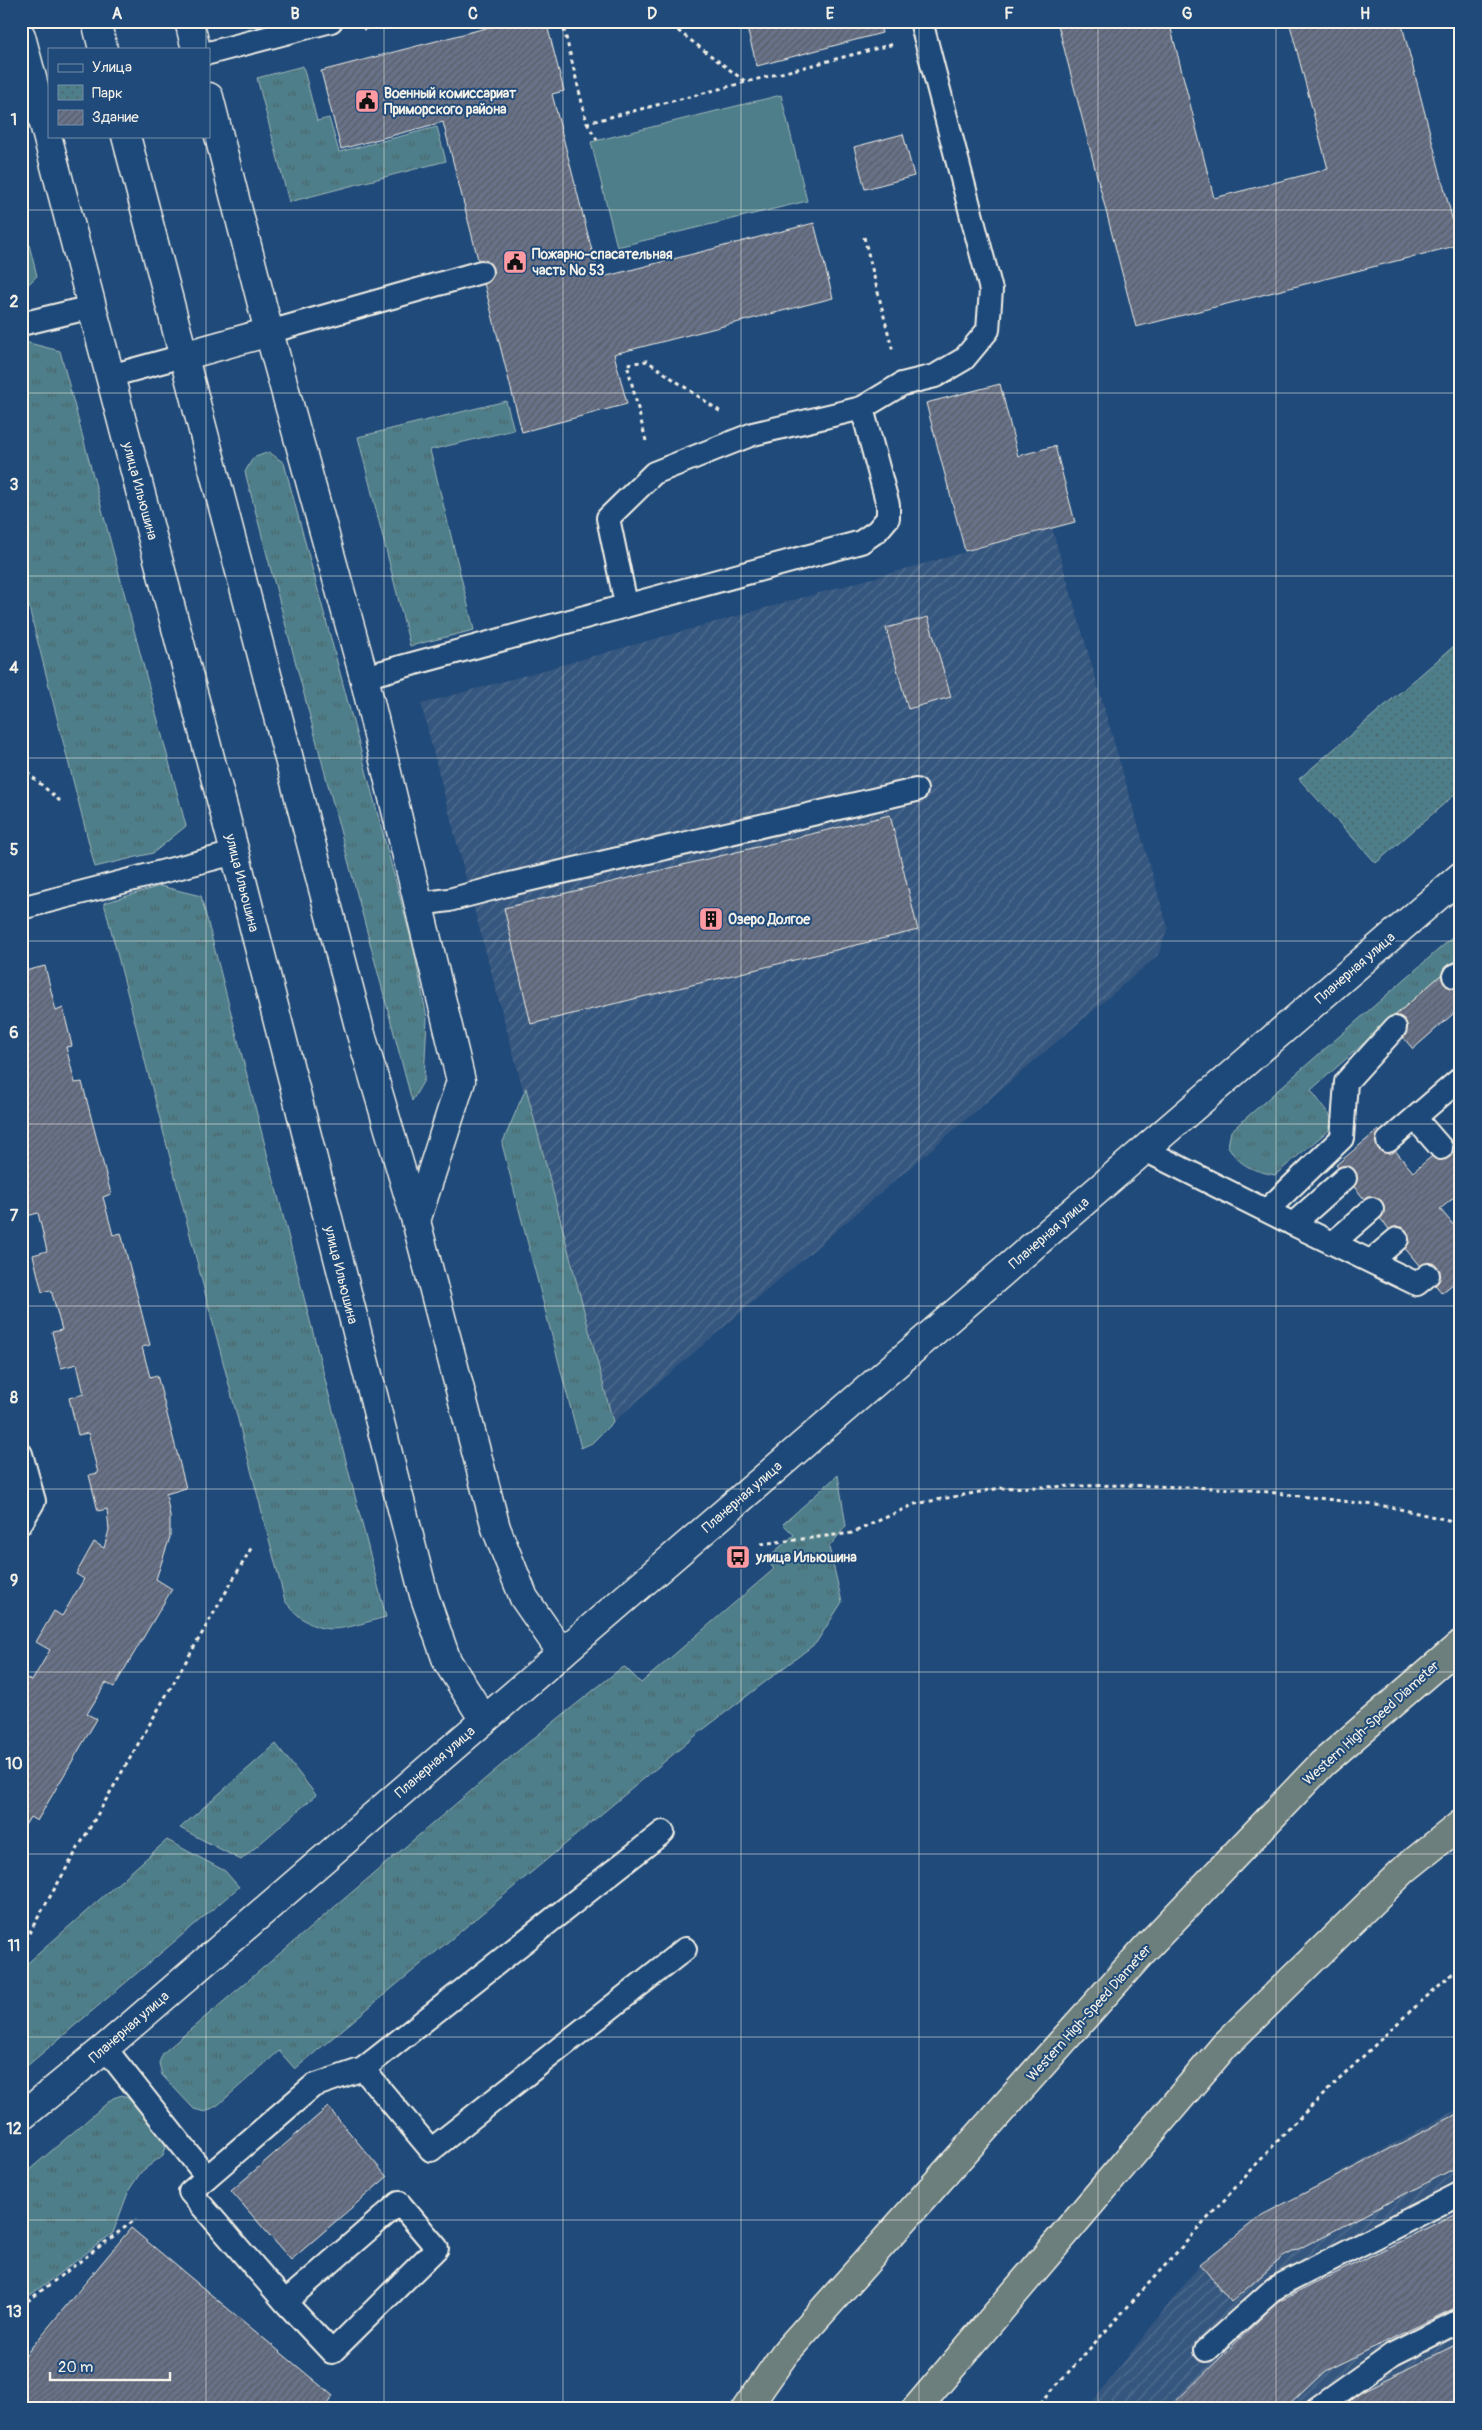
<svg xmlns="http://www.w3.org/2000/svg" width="1482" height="2430" font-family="Pangolin,sans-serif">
<defs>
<pattern id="industrial-furrows" width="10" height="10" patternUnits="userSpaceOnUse" patternTransform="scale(1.25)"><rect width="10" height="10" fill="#35567e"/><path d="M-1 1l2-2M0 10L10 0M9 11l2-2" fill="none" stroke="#536f90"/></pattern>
<pattern id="grass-tufts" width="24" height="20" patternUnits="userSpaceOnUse" patternTransform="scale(1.25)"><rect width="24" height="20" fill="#4e7e89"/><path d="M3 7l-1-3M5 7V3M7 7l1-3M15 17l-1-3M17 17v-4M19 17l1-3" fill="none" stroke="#4c666b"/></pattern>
<pattern id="park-dots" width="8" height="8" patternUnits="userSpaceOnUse" patternTransform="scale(1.25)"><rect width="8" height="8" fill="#4e7e89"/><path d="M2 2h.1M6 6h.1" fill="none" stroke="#4c666b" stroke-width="1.8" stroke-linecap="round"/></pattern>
<pattern id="building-hatch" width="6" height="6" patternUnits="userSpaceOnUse" patternTransform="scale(1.25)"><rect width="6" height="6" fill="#687288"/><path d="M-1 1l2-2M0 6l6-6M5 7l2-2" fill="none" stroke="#585d67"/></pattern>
</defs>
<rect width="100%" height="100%" fill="#1f4a7a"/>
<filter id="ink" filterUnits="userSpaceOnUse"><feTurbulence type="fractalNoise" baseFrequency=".02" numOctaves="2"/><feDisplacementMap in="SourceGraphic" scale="10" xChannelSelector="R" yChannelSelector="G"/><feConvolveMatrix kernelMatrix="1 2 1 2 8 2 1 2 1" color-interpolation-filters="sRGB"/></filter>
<g filter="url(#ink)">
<g fill="url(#industrial-furrows)">
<path d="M1052,528l116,400 -10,27 -545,467 -143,-528 -49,-190z"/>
<path d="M1461,2107v302h-374l113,-145 62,-49z"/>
</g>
<g fill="url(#grass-tufts)" stroke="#a1b8b8">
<path d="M303,66l14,55 12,-3 10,34 98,-25 9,34 -157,41 -32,-124z"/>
<path d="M21,213l16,63 -16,15z"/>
<path d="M21,341l39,10 126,475 -33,27 -58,14 -74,-291z"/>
<path d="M506,401l8,29 -84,20 44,180 -64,16 -52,-209z"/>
<path d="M269,452l15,11 130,487 13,68 -3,62 -12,21 -167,-629 8,-14z"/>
<path d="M160,886l41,10 185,721c-44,11 -68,26 -101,-16l-181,-698z"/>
<path d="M1461,930v27l-150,133 25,34 -61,51c-21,-4 -36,-9 -47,-29l3,-15z"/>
<path d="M526,1088l87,334 -21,21 -11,5 -79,-304z"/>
<path d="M838,1475l8,51 -17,21 13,55 -26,41 -116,89 -405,337 -16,-18 -61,54 -13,7 -11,-3 -32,-34 -3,-12 4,-10 356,-303 101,-81 5,-2 16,16 133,-114 -8,-10 28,-24 -11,-11z"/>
<path d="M276,1744l40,51 -75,65 -61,-32z"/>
<path d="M167,1840l58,31 14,16 -218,184v-102z"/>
<path d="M122,2095l6,3 36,41 2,9 -3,7 -22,17 -12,18 -16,43 -92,69v-125l92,-79z"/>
</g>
<path fill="url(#park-dots)" stroke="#a1b8b8" d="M1461,640v149l-85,74 -77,-84z"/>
<path fill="#4e7e89" stroke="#a1b8b8" d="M781,95l26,106 -190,46 -26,-105z"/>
<g fill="url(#building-hatch)" stroke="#f4f1e8">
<path d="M513,21h33l18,70 -12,3 47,184 215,-55 19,75 -219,56 13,50 -105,28 -79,-310 -102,27 -20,-78z"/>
<path d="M745,21h134l3,12 -125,33z"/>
<path d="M1057,21h112l45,177 114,-29 -39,-148h112l58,224 -323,82z"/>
<path d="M903,134l11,42 -49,13 -11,-42z"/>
<path d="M1000,384l18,72 37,-10 20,76 -110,29 -39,-148z"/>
<path d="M928,617l23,80 -43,12 -22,-81z"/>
<path d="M890,815l28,115 -387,94 -27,-116z"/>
<path d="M45,966l11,45 7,-3 9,38 -6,1 9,36 7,-1 29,112 -8,3 10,38 8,-2 29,112 -8,2 8,30 7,-2 29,113 -20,6 4,22v21l-14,42 16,10 -58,98 -8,-4 -19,31 10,5 -60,102 -7,-4 -9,15v-157l11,6 18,-31 -14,-8 18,-31 8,5 22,-37 -8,-5 18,-32 10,6 5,-18 -2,-21 -9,2 -9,-36 9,-2 -10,-40 -10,2 -9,-37 15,-4 -7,-30 -16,4 -9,-36 10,-2 -11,-40 -9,2 -9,-37 14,-4 -9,-38 -15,4 -2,-5v-240z"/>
<path d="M1449,968l12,15v24l-48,42 -24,-28z"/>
<path d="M1378,1130l35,42 48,-40v60l-21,17 21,25v43l-19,16 -106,-128z"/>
<path d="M328,2107l59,70 -96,83 -60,-69z"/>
<path d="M1461,2112v53l-178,92 -52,45 -31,-38 62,-49z"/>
<path d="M1461,2211v94l-136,66 -40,38h-117l108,-106z"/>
<path d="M131,2228l202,168 -10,13h-302v-49z"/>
<path d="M1461,2342v67h-119l15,-15z"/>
</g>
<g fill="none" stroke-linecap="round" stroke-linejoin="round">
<defs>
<g id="service">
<path d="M209,53l122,-32"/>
<path d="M21,324l71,-17"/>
<path d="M269,332l212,-60"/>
<path d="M110,376l73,-20"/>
<path d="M862,408l40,-24 33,-8 29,-17 24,-29 3,-40 -70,-269"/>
<path d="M364,677l497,-135 16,-11 11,-13v-13l-26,-97 -109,26 -99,39 -46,45 18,86"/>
<path d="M419,904l30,-4 61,-16 406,-94"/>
<path d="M21,908l214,-55"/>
<path d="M1454,976l7,-3"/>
<path d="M1415,1118l26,30"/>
<path d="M1388,1141l73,-63"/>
<path d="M1145,1150l148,74 52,-46"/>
<path d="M1267,1210l75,-72 4,-56 49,-54"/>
<path d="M1293,1224l124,60 11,-9"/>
<path d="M1333,1243l39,-34"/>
<path d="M1371,1261l26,-22"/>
<path d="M21,1454l13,47 -13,22"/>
<path d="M105,2048l102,129"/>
<path d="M363,2069l68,81 254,-201"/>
<path d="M285,2302l114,-99 38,45 -105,104 -47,-50 -95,-110 123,-106 50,-17 300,-237"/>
<path d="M1206,2350l69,-62 186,-95"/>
<path d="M1316,2409l77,-55 68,-34"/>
</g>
<g id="minor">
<path d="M189,21l7,28"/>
<path d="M209,97l60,235 95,345 97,404 -45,140"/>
<path d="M183,356l86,-24"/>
</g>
<g id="secondary">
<path d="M96,21l7,28"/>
<path d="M21,36l214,817 189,742 23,66 37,59"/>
<path d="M126,136l235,898 55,187 80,307 28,70 38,55"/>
<path d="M21,2117l84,-69 1356,-1172"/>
</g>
<g id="motorway">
<path d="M746,2409l39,-56 359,-403 178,-186 139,-120"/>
<path d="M916,2409l309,-364 180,-176 56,-45"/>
</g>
</defs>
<use href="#service" stroke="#f4f1e8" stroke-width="26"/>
<use href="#minor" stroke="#f4f1e8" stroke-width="31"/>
<use href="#secondary" stroke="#f4f1e8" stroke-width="31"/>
<use href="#motorway" stroke="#f4f1e8" stroke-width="31"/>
<g stroke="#f4f1e8" stroke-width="3" stroke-dasharray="4 4" stroke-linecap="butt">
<path d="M562,21l25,102 307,-79"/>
<path d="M665,21l81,61"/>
<path d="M363,29l28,-8"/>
<path d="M587,123l10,17"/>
<path d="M864,237l29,115"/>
<path d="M646,441l-19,-77 20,-3 74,51"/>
<path d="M21,767l39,34"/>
<path d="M761,1544l91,-11 63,-29 86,-16 122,-3 120,4 148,18 70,16"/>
<path d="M21,1947l232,-402"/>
<path d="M21,2306l115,-87"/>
<path d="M1035,2409l258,-285 111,-107 57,-51"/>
</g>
<use href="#service" stroke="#1f4a7a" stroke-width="22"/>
<use href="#minor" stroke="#1f4a7a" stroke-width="28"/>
<use href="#secondary" stroke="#1f4a7a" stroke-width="28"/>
<use href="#motorway" stroke="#6c7f7c" stroke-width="28"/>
</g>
</g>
<path fill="none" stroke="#f4f1e8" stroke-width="1" stroke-opacity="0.55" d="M206,21v28M384,21v2388M563,21v2388M741,21v2388M919,21v2388M1098,21v2388M1276,21v2388M206,136v2273M21,210h1440M21,393h1440M21,576h1440M21,758h1440M21,941h1440M21,1124h1440M21,1306h1440M21,1489h1440M21,1672h1440M21,1854h1440M21,2037h1440M21,2220h1440"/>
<defs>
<symbol id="civic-square" viewBox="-11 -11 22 22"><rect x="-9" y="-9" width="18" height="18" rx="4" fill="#ff9aa2" stroke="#1f4a7a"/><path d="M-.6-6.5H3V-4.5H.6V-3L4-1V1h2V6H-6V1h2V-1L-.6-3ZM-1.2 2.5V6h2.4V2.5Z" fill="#111"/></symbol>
<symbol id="building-square" viewBox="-11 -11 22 22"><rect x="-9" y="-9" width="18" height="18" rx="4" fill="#ff9aa2" stroke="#1f4a7a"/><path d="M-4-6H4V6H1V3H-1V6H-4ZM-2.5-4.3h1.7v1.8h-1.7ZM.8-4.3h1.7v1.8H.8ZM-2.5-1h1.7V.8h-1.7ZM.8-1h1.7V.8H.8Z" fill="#111"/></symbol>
<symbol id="bus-square" viewBox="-11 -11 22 22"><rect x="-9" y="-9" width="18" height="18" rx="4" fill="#ff9aa2" stroke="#1f4a7a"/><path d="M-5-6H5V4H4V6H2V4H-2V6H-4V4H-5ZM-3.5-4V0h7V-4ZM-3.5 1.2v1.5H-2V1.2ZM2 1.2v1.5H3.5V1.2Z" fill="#111"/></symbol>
</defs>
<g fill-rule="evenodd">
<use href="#civic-square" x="353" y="87" width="28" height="28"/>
<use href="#civic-square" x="501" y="248" width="28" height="28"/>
<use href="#building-square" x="697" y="905" width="28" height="28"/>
<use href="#bus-square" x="724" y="1543" width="28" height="28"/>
</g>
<g text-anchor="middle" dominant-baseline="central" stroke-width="4" stroke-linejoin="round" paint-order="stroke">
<g font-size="14" font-weight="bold" fill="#f4f1e8" stroke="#1f4a7a" text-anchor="start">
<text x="384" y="93">Военный комиссариат<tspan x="384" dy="16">Приморского района</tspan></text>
<text x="532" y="254">Пожарно-спасательная<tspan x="532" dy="16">часть № 53</tspan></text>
<text x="728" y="919">Озеро Долгое</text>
<text x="756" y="1557">улица Ильюшина</text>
</g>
<g font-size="14" fill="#f4f1e8" stroke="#1f4a7a">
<text transform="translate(140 491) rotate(75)">улица Ильюшина</text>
<text transform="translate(242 883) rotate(76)">улица Ильюшина</text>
<text transform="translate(1355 968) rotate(-41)">Планерная улица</text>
<text transform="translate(1049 1233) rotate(-41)">Планерная улица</text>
<text transform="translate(341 1275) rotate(76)">улица Ильюшина</text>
<text transform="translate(742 1497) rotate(-41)">Планерная улица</text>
<text transform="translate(1371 1723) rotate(-42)">Western High-Speed Diameter</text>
<text transform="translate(435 1762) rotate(-41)">Планерная улица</text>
<text transform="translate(1089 2013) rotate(-48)">Western High-Speed Diameter</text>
<text transform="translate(129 2027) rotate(-41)">Планерная улица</text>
</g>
</g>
<rect width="1482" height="2430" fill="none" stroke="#1f4a7a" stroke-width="55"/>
<rect x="48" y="48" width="162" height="90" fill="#1f4a7a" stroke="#748da6"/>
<rect x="58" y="64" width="25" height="8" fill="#1f4a7a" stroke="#748da6"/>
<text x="92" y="72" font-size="15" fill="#f4f1e8">Улица</text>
<rect x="58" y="85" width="25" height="15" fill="url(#park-dots)" stroke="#748da6"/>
<text x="92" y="98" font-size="15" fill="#f4f1e8">Парк</text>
<rect x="58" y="110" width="25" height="15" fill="url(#building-hatch)" stroke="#748da6"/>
<text x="92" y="122" font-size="15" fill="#f4f1e8">Здание</text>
<path d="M50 2372v8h120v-8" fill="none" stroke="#f4f1e8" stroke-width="2.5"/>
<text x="58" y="2372" font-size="15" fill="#f4f1e8" stroke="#1f4a7a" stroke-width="4" paint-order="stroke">20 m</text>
<rect x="28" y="28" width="1426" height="2374" fill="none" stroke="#f4f1e8" stroke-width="2"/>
<g font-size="16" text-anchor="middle" font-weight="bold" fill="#f4f1e8">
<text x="117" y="19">A</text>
<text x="295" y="19">B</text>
<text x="473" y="19">C</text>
<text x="652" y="19">D</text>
<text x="830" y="19">E</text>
<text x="1009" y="19">F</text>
<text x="1187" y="19">G</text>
<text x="1365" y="19">H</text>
<text x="14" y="125">1</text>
<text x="14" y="307">2</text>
<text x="14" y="490">3</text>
<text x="14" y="673">4</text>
<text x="14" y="855">5</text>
<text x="14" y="1038">6</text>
<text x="14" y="1221">7</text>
<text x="14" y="1403">8</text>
<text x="14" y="1586">9</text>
<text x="14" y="1769">10</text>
<text x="14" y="1951">11</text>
<text x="14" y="2134">12</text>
<text x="14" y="2317">13</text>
</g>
</svg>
